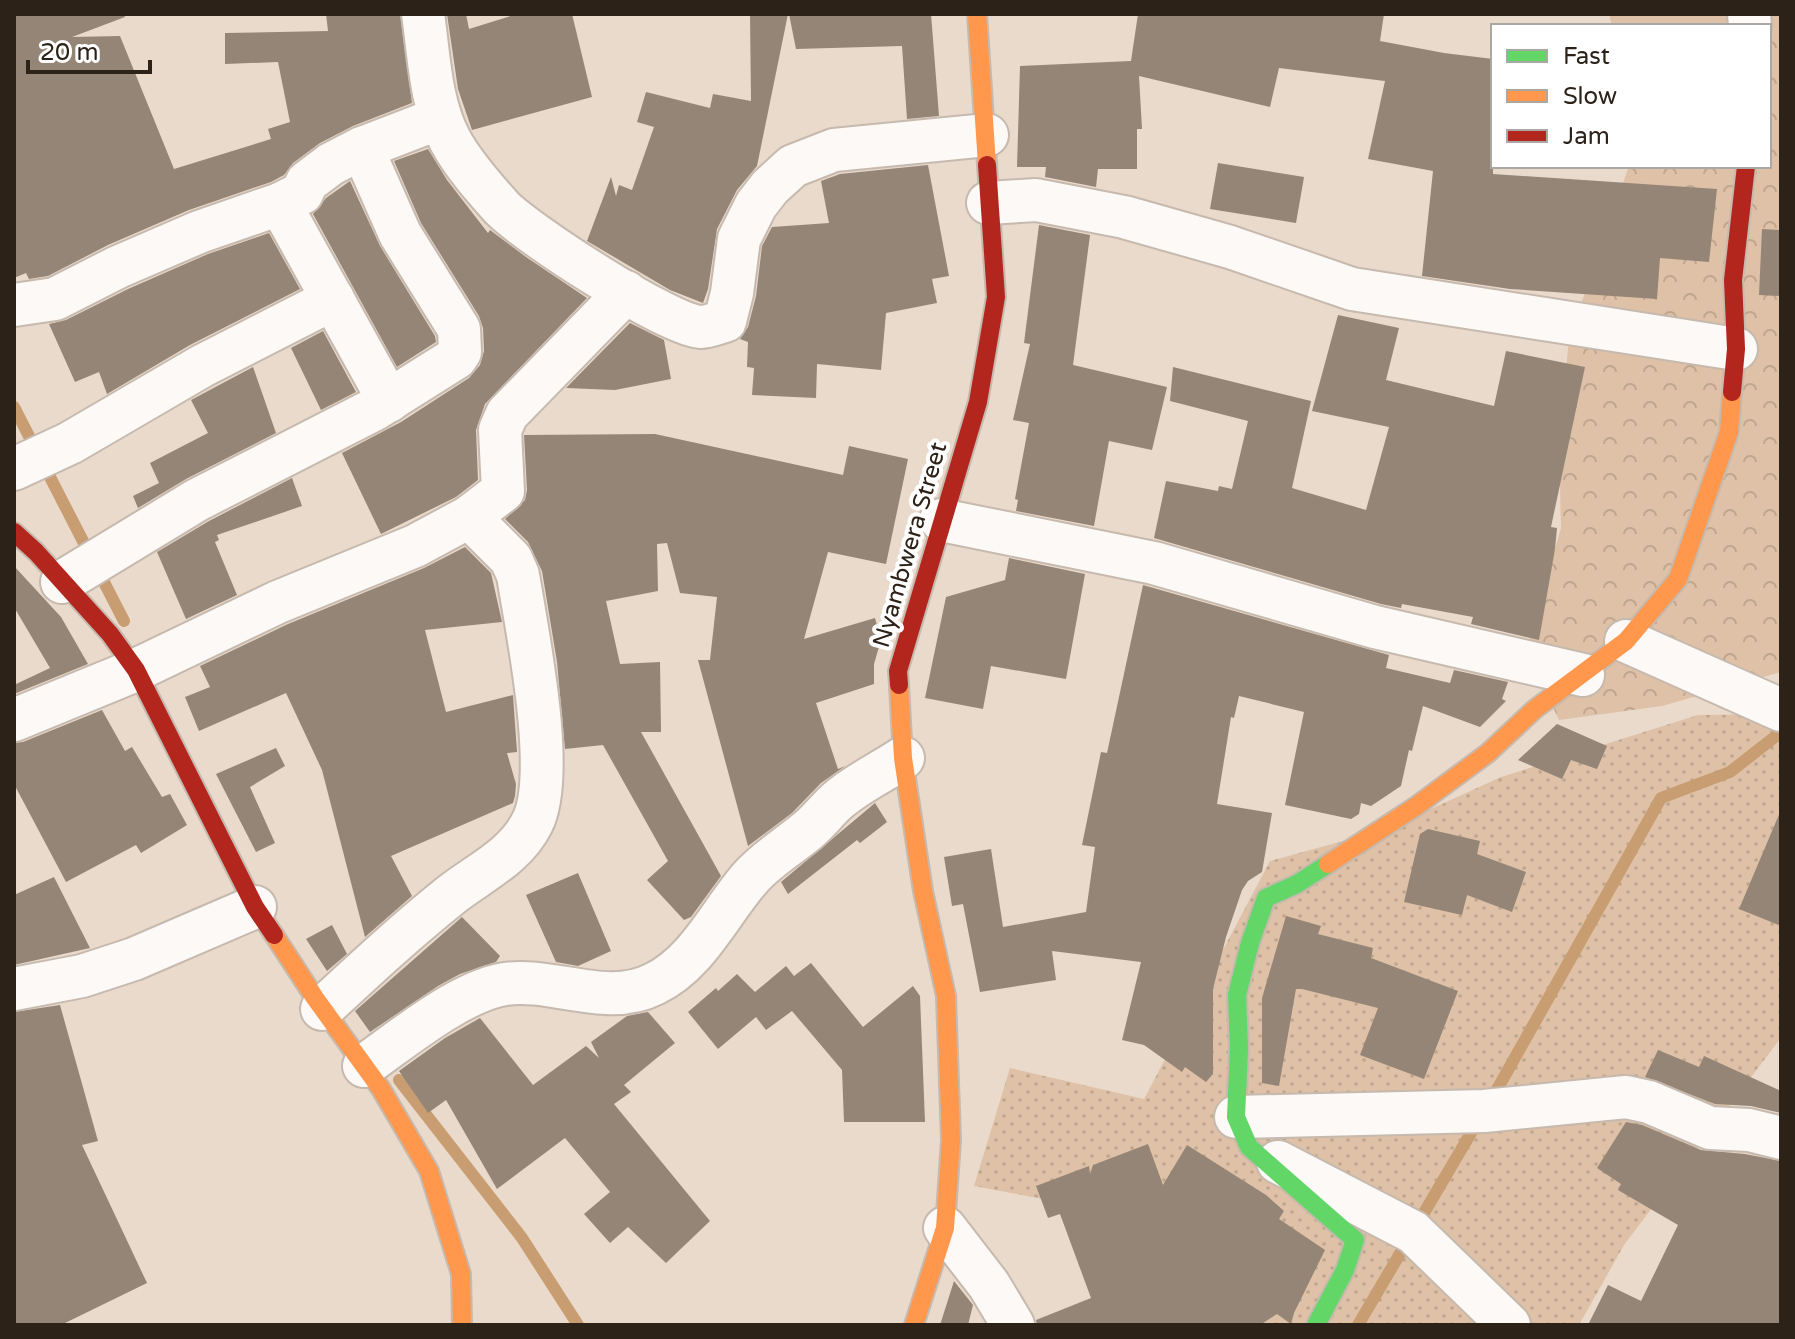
<svg xmlns="http://www.w3.org/2000/svg" width="1795" height="1339" font-family="'Varela Round',sans-serif">
<defs>
<pattern id="grass-dots" width="8" height="8" patternUnits="userSpaceOnUse" patternTransform="scale(2)"><rect width="8" height="8" fill="#dec1a6"/><path d="M2 2h.1M6 6h.1" fill="none" stroke="#bfa68e" stroke-width="1.8" stroke-linecap="round"/></pattern>
<pattern id="forest-crowns" width="20" height="18" patternUnits="userSpaceOnUse" patternTransform="scale(2)"><rect width="20" height="18" fill="#dec1a6"/><path d="M2 6a3 3 0 1 1 6 0M12 15a3 3 0 1 1 6 0" fill="none" stroke="#bfa68e"/></pattern>
</defs>
<rect width="100%" height="100%" fill="#eadacb"/>
<path fill="url(#grass-dots)" d="M1781,714l-1,325 -156,206 -45,80h-334l-58,-99 -213,-40 36,-118 134,31 126,-238 117,-32 114,-52 197,-62z"/>
<path fill="url(#forest-crowns)" d="M1609,14h172v658l-119,34 -103,14 -33,-69 35,-123 -2,-89 10,-100 60,-173h140v-140h-157z"/>
<g fill="none" stroke-linecap="round" stroke-linejoin="round">
<g stroke="#c89d71" stroke-width="12">
<path d="M14,407l110,214"/>
<path d="M399,1080l123,158 56,87"/>
<path d="M1490,1102l171,-304 69,-26 51,-40"/>
<path d="M1358,1325l120,-204"/>
</g>
</g>
<g fill="#948576">
<path d="M14,14h110l1,3 -53,20 48,-1 54,133 97,-30 -3,-10 22,-7 -12,-60 -53,2v-31l103,-2 -2,-17h74l12,89 -59,23 -33,17 -27,20 -9,12 -13,7 -82,28 -81,35 -60,31 -19,3 -3,-6 -12,5z"/>
<path d="M447,14h19l3,15 48,-15h55l20,83 -120,33 -14,-41z"/>
<path d="M750,14h38l-31,152 -20,24 -20,39 -9,60 -5,14 -33,-13 -83,-49 24,-64 5,19 3,-11 13,5 22,-63 -17,-5 9,-30 64,16 3,-14 38,7z"/>
<path d="M789,14h142l8,102 -32,3 -5,-73 -106,3z"/>
<path d="M1138,14h246l-4,27 64,12 49,6v115l224,15 -8,73 -49,-4 -3,41 -147,-10 -88,-13 11,-105 -65,-12 17,-78 -106,-13 -9,39 -131,-31 3,53h-5v40h-39l-2,18 -51,-10 1,-10h-29l3,-101 111,-5z"/>
<path d="M428,149l19,31 41,53 2,-3 36,27 61,41 -102,106 -9,26 2,50 -22,17 -75,37 -39,-81 59,-31 68,-44 11,-13 4,-14 -1,-23 -4,-12 -58,-93 -27,-62z"/>
<path d="M1218,163l86,14 -8,46 -86,-14z"/>
<path d="M928,165l21,111 -17,3 5,24 -51,10 -5,57 -64,-6 -1,34 -64,-3 2,-27 -7,-1 1,-25 -8,-3 8,-12 8,-31 6,-50 10,-19 57,-4 -8,-42 19,-7z"/>
<path d="M350,181l30,65 55,90 1,6 -39,25 -84,-153 13,-16z"/>
<path d="M1039,225l51,10 -17,130 94,22 -15,63 -43,-9 -15,85 -78,-15 2,-11 -3,-1 14,-76 -16,-3 17,-76 -6,-1z"/>
<path d="M1762,229l19,1v66l-22,-1z"/>
<path d="M269,233l31,56 -110,56 -83,49 -8,-22 -24,10 -26,-58 17,-4 62,-31 80,-35z"/>
<path d="M1338,315l61,13 -13,52 108,26 12,-55 79,16 -34,160 6,1 -2,21 -16,91 -68,-16 2,-7 -71,-13 -1,4 -20,-4 -227,-66 12,-57 52,10 1,-5 13,3 16,-68 -78,-20 3,-34 138,34 -19,87 74,22 23,-83 -77,-16z"/>
<path d="M630,323l34,17 7,39 -56,11 -49,-2z"/>
<path d="M323,331l33,61 -35,18 -30,-62z"/>
<path d="M253,367l23,66 -90,46 -48,29 -5,-12 26,-13 -9,-20 58,-30 -17,-33z"/>
<path d="M655,434l188,41 6,-29 59,13 -22,105 -58,-12 -24,87 71,-21 6,22 -7,24v20l-58,19 22,66 7,-3 -24,17 -29,30 -44,33 -50,-186h12l7,-63 -37,-4 -13,-50 -10,1 1,47 -52,10 14,63 40,-2 1,70h-20l80,144 -30,41 -7,3 -37,-40 21,-19 -65,-116 -38,4 -8,-87 -15,-91 -14,-29 -23,-23 20,-19 2,-10 -3,-55z"/>
<path d="M292,478l10,28 -85,29 2,5 -4,2 22,53 -51,24 -29,-67 52,-31z"/>
<path d="M465,547l26,26 11,49 -77,8 21,82 67,-17 4,57 -10,1 9,31 -1,12 -2,7 -122,53 21,40 -47,41 -43,-167 -36,-77 -87,38 -14,-34 25,-10 -10,-21 88,-42 136,-56z"/>
<path d="M1009,558l76,16 -19,105 -75,-13 -8,43 -58,-11 21,-101 59,-17z"/>
<path d="M14,566l47,51 27,47 -74,30v-9l36,-17 -36,-61z"/>
<path d="M1143,585l246,70 -3,13 64,15 4,-13 54,12 -6,17 4,2 -26,26 -57,-21 -11,45 -3,-1 -8,36 -30,20 -10,-3 -2,11 -8,5 -66,-14 19,-93 -65,-16 -5,22 -3,-1 -14,87 55,9 -10,59 -14,9 -6,9 -16,47 -13,52v85l-7,8 -21,-15 -3,5 -38,-27 -22,-5 19,-78 -89,-11 4,29 -76,12 -17,-88 -11,2 -8,-49 47,-8 12,78 83,-15 9,-65 -13,-2 19,-93 6,1z"/>
<path d="M102,710l23,41 7,-4 30,50 8,-3 17,31 -46,28 -5,-8 -70,37 -52,-98v-41l9,-1z"/>
<path d="M1557,724l50,22 -10,23 -26,-9 -9,19 -44,-19z"/>
<path d="M276,748l9,18 -35,21 25,56 -19,9 -40,-78z"/>
<path d="M875,803l12,19 -27,21 -3,-3 -69,54 -7,-12z"/>
<path d="M1781,810v116l-42,-17z"/>
<path d="M1428,829l52,12 -3,13 49,18 -14,40 -45,-17 -5,20 -58,-13 16,-68z"/>
<path d="M578,873l33,78 -33,15 -22,-4 -30,-67z"/>
<path d="M54,877l36,71 -76,17v-70z"/>
<path d="M1286,916l35,10 -3,8 55,14 -2,10 87,33 -34,88 -64,-24 18,-47 -76,-19h-6l-17,97 -17,-3v-85z"/>
<path d="M462,917l38,39 -4,6 -36,12 -22,12 -68,46 -15,-21z"/>
<path d="M332,925l15,29 -20,17 -21,-32z"/>
<path d="M811,963l52,64 50,-41 7,10 5,126h-81l-2,-52 -50,-59 -26,19 -10,-13 -38,32 -30,-37 28,-24 2,3 19,-17 18,18 31,-26 8,10z"/>
<path d="M60,1005l38,136 -16,4 65,138 -86,42h-47v-313z"/>
<path d="M648,1012l27,31 -51,42 7,7 -17,12 96,117 -44,42 -38,-36 -18,16 -26,-29 26,-22 -45,-54 -68,51 -51,-89 -18,13 -29,-42 46,-33 35,-20 53,67 53,-39 13,12 -8,-16 36,-26z"/>
<path d="M1658,1050l41,17 5,-11 77,35v22l-30,-7 -36,-2 -70,-27z"/>
<path d="M1626,1122l16,3 59,25 44,4 36,7v164h-193l20,-40 33,16 37,-76 -60,-35 3,-6 -24,-16z"/>
<path d="M1148,1144l15,41 24,-40 79,50 18,16 -5,8 46,31 -31,63 -3,11 -14,-10 -17,11h-223l-1,-5 55,-22 -31,-84 -12,4 -12,-32 53,-20 1,8 3,-9z"/>
<path d="M954,1281l19,24 -5,20h-28z"/>
</g>
<g fill="none" stroke-linecap="round" stroke-linejoin="round">
<defs>
<g id="street">
<path d="M423,14c6,41 7,88 27,126 12,23 34,48 52,68 26,26 165,117 199,119 8,0 16,-4 24,-6l7,-28 7,-54 17,-34 14,-18 23,-21 41,-16 153,-15"/>
<path d="M1749,14l1,12"/>
<path d="M988,203l48,-3 88,17 106,30 122,42 384,60"/>
<path d="M280,204l109,197"/>
<path d="M14,305l41,-6 63,-32 81,-35 81,-28 22,-11 5,-11 24,-18 31,-16 78,-30"/>
<path d="M14,469l56,-26 132,-77 131,-67"/>
<path d="M941,520l213,43 221,64 208,48"/>
<path d="M62,582l135,-82 178,-91 81,-51 4,-6 -1,-23 -59,-95 -38,-86"/>
<path d="M1626,641l155,69"/>
<path d="M14,720l122,-50 142,-68 137,-56 54,-29 34,-26 -3,-61 7,-16 119,-122"/>
<path d="M14,989l68,-13 52,-17 121,-52"/>
<path d="M322,1009c42,-39 84,-78 129,-114 28,-22 64,-38 81,-72 25,-48 -5,-192 -14,-248l-7,-16 -42,-42"/>
<path d="M364,1066c37,-26 96,-75 141,-82 48,-7 102,24 149,0 44,-21 66,-72 97,-107 16,-18 38,-31 56,-46 11,-9 20,-21 30,-30 19,-17 45,-29 66,-43"/>
<path d="M1236,1117l248,-6 142,-14 23,5 61,26 39,2 32,8"/>
<path d="M1278,1162l135,70 96,93"/>
<path d="M945,1228l44,57 24,40"/>
</g>
<path id="fast" d="M1316,1325l29,-55 10,-30 -106,-93 -13,-30 3,-68 -2,-54 13,-52 16,-45 31,-14 31,-20"/>
<g id="slow">
<path d="M977,14l10,151"/>
<path d="M899,685l4,73 20,133 23,105 5,144 -6,88 -31,97"/>
<path d="M1328,864l87,-57 73,-54 47,-44 91,-68 52,-62 51,-147 3,-40"/>
<path d="M274,935l41,63 66,91 48,82 32,103 1,51"/>
</g>
<g id="jam">
<path d="M1732,392l4,-43 -3,-69 13,-114"/>
<path d="M14,532l22,20 74,82 26,36 119,237 19,28"/>
<path d="M899,685l-1,-14 80,-269 18,-105 -9,-132"/>
</g>
</defs>
<use href="#street" stroke="#c6b9ae" stroke-width="46"/>
<use href="#fast" stroke="#c6b9ae" stroke-width="22"/>
<use href="#slow" stroke="#c6b9ae" stroke-width="22"/>
<use href="#jam" stroke="#c6b9ae" stroke-width="22"/>
<use href="#street" stroke="#fcf9f7" stroke-width="42"/>
<use href="#fast" stroke="#63d668" stroke-width="18"/>
<use href="#slow" stroke="#ff974d" stroke-width="18"/>
<use href="#jam" stroke="#b3261e" stroke-width="18"/>
</g>
<g text-anchor="middle" dominant-baseline="central" stroke-width="8" stroke-linejoin="round" paint-order="stroke">
<g font-size="24" fill="#2d2217" stroke="#fff">
<text transform="translate(910 545) rotate(-74)">Nyambwera Street</text>
</g>
</g>
<rect width="1795" height="1339" fill="none" stroke="#2d2217" stroke-width="32"/>
<rect x="1491" y="24" width="280" height="144" fill="#ffffff" stroke="#aba7a2" stroke-width="2"/>
<rect x="1507" y="50" width="40" height="12" fill="#63d668" stroke="#aba7a2" stroke-width="2"/>
<text x="1563" y="64" font-size="24" fill="#2d2217">Fast</text>
<rect x="1507" y="90" width="40" height="12" fill="#ff974d" stroke="#aba7a2" stroke-width="2"/>
<text x="1563" y="104" font-size="24" fill="#2d2217">Slow</text>
<rect x="1507" y="130" width="40" height="12" fill="#b3261e" stroke="#aba7a2" stroke-width="2"/>
<text x="1563" y="144" font-size="24" fill="#2d2217">Jam</text>
<path d="M28 60v12h122v-12" fill="none" stroke="#2d2217" stroke-width="4"/>
<text x="40" y="60" font-size="24" fill="#2d2217" stroke="#ffffff" stroke-width="6" paint-order="stroke">20 m</text>
</svg>
